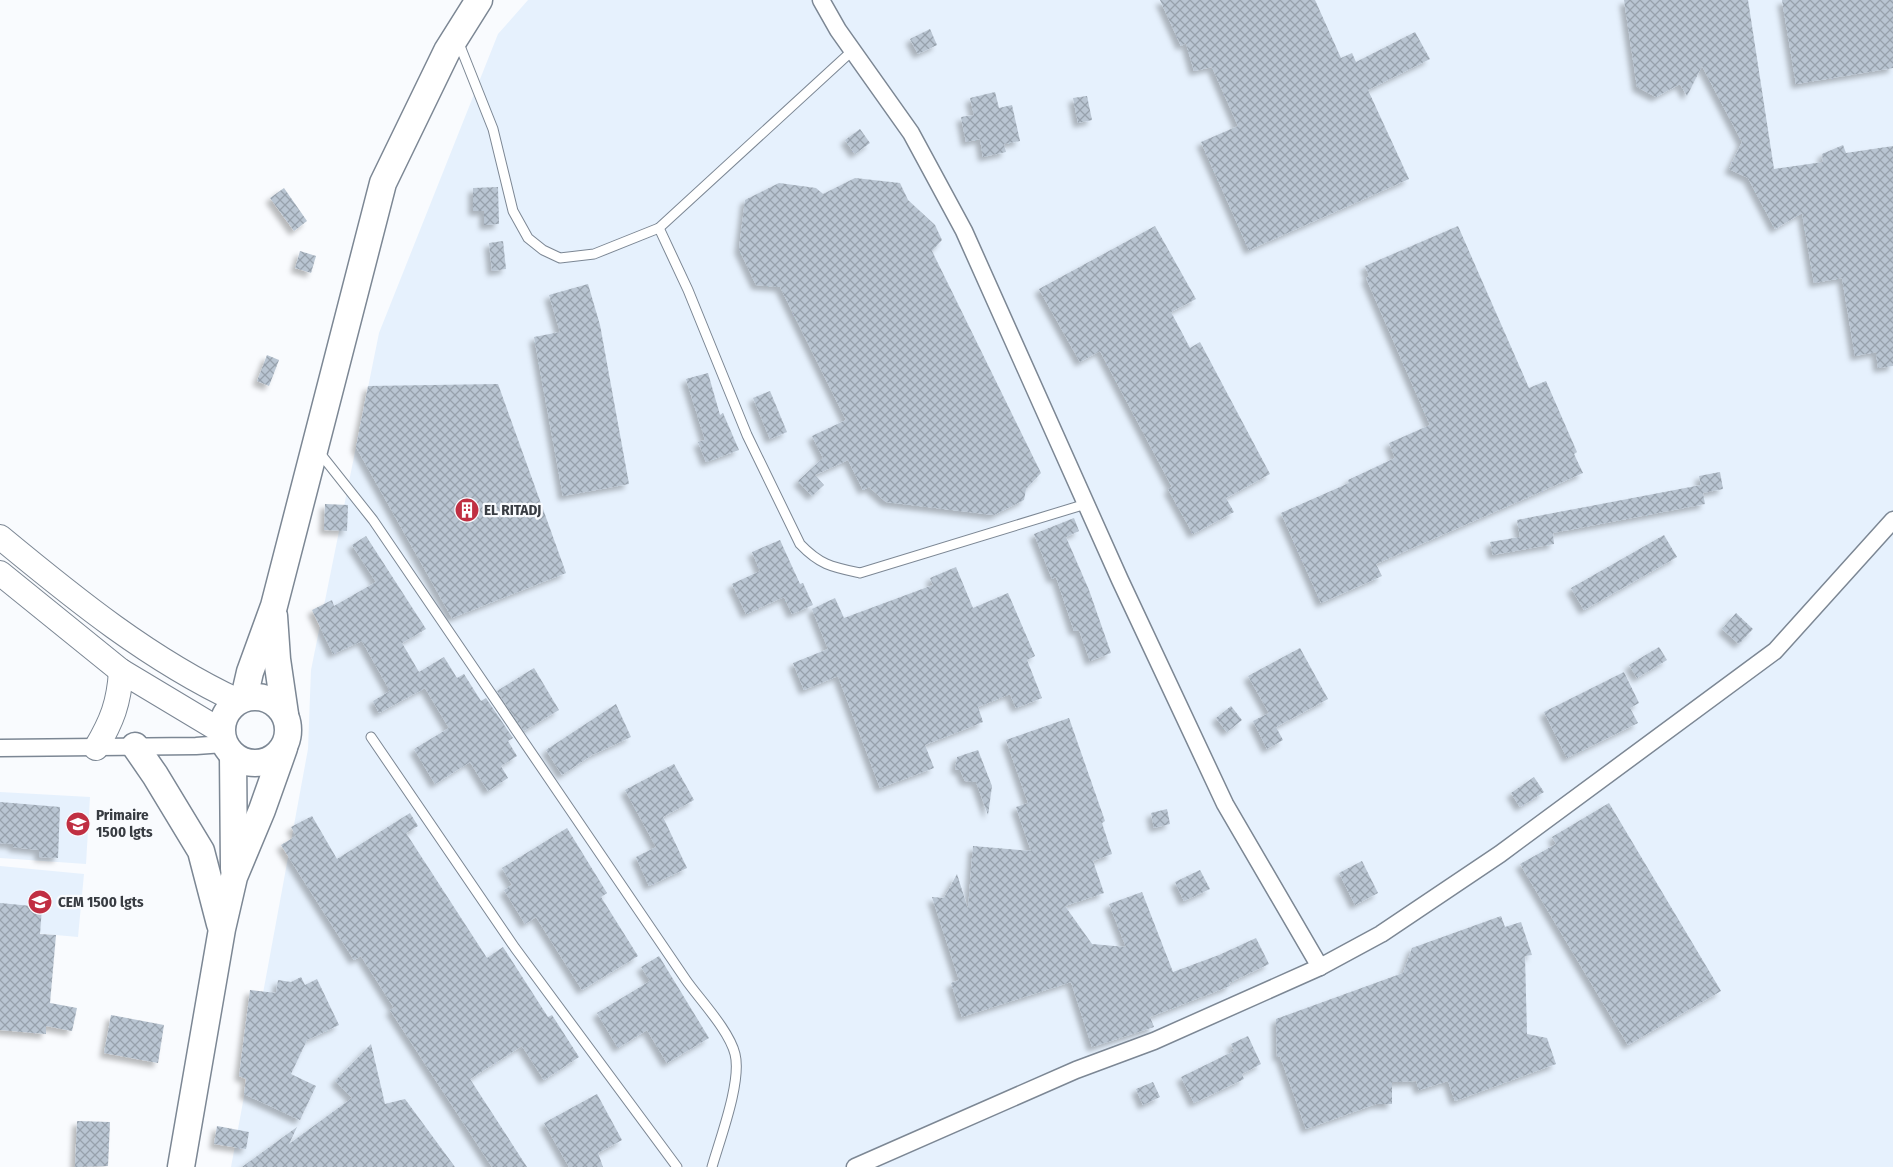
<svg xmlns="http://www.w3.org/2000/svg" width="1893" height="1167" font-family="'Fira Sans Condensed',sans-serif">
<defs>
<pattern id="building-cross-hatch" width="8" height="8" patternUnits="userSpaceOnUse" patternTransform="scale(1.25)"><rect width="8" height="8" fill="#b9c5d2"/><path d="M0 0l8 8M0 8l8-8" fill="none" stroke="#97a1ac"/></pattern>
<filter id="shadow"><feDropShadow dx="-4.5" dy="4.5" stdDeviation="2.5" flood-color="#0004"/></filter>
</defs>
<rect width="100%" height="100%" fill="#f9fbfe"/>
<g fill="#e6f1fd">
<path d="M528,0h1365v1167h-1662l77,-418 3,-79 68,-337 119,-299z"/>
<path d="M0,792l90,5 -4,67 -86,-6z"/>
<path d="M0,866l84,8 -6,63 -78,-7z"/>
</g>
<g fill="url(#building-cross-hatch)" filter="url(#shadow)">
<path d="M1160,0h155l26,58 11,-5 4,9 59,-30 15,27 -62,31 41,89 -160,71 -48,-108 37,-16 -26,-59 -18,4 -8,-28 -5,3z"/>
<path d="M1624,0h124l26,169 49,-7 -1,-8 21,-9 3,8 47,-7v220l-15,2 -2,-16 -21,4 -13,-78 -28,5 -12,-70 -27,16 -27,-51 -19,-9 13,-27 -40,-76 -15,30 -7,-12 -24,13 -19,-10z"/>
<path d="M1782,0h111v68l-97,16z"/>
<path d="M930,29l7,16 -19,9 -8,-15z"/>
<path d="M995,92l4,16 13,-3 8,36 -16,3 2,8 -23,5 -3,-18 -14,3 -5,-25 13,-2 -4,-17z"/>
<path d="M1087,96l5,24 -14,3 -5,-25z"/>
<path d="M860,129l10,14 -15,11 -10,-14z"/>
<path d="M855,178l45,5 8,17 27,25 7,15 -10,11 109,222 -15,16 -2,11 -30,15 -108,-13 -17,-15 -6,3 -15,-30 -33,15 9,10 -12,11 -14,-15 25,-23 -11,-22 34,-16 -66,-133 -24,-2 -17,-36 6,-49 34,-17 37,5 7,6z"/>
<path d="M498,187l1,37 -15,1v-14h-11v-23z"/>
<path d="M284,188l23,33 -13,10 -24,-33z"/>
<path d="M1155,226l41,73 -25,13 19,36 10,-6 70,132 -44,24 8,14 -41,22 -25,-45 4,-2 -72,-136 -20,11 -41,-73z"/>
<path d="M1458,226l71,162 17,-7 31,71 -3,2 9,19 -207,91 6,12 -61,27 -40,-90 68,-30 -1,-3 47,-22 -6,-15 41,-18 -64,-147 3,-2 -4,-10z"/>
<path d="M503,241l3,28 -14,2 -3,-28z"/>
<path d="M300,251l16,5 -5,17 -16,-5z"/>
<path d="M588,284l12,41 29,159 -66,12 -29,-159 26,-5 -11,-37z"/>
<path d="M267,355l12,5 -10,26 -12,-5z"/>
<path d="M708,373l12,42 3,-2 16,37 -33,12 -8,-20 7,-2 -19,-61z"/>
<path d="M498,384l68,189 -114,45 -96,-171 12,-61z"/>
<path d="M770,391l17,41 -17,7 -17,-41z"/>
<path d="M1720,472l3,17 -20,4 2,11 -152,29 1,11 -61,11 -3,-13 30,-5 -3,-17 184,-35 -2,-9z"/>
<path d="M325,504l23,1 -1,26 -23,-1z"/>
<path d="M1074,518l5,13 -13,6 23,53 22,63 -21,8 -11,-31 -5,1 -18,-54 -4,2 -18,-45z"/>
<path d="M1664,535l13,22 -93,53 -13,-22z"/>
<path d="M366,536l60,93 -24,14 17,29 25,-15 13,21 7,-4 17,27 5,-3 27,40 -5,3 9,15 -16,10 7,12 -20,13 -18,-29 -35,22 -21,-35 35,-21 -24,-40 -46,25 -6,-12 17,-10 -28,-50 -29,13 -21,-44 20,-10 2,6 42,-24 -24,-37z"/>
<path d="M780,540l20,44 3,-1 10,22 -21,9 -8,-17 -38,17 -14,-30 28,-13 -8,-19z"/>
<path d="M956,567l17,41 35,-15 27,63 -8,4 15,38 -26,10 -6,-14 -32,13 5,15 -58,23 9,23 -54,20 -42,-112 -34,14 -11,-27 35,-14 -16,-40 23,-11 9,20 89,-33 -3,-7z"/>
<path d="M1736,613l17,16 -14,15 -17,-15z"/>
<path d="M1659,647l8,13 -30,18 -8,-13z"/>
<path d="M1300,648l28,51 -52,28 7,13 -16,9 -14,-28 16,-8 -21,-37z"/>
<path d="M534,668l25,42 -35,21 -27,-40z"/>
<path d="M1624,672l15,31 -9,5 8,15 -71,35 -23,-46z"/>
<path d="M616,704l15,33 -39,18 -30,20 -16,-25z"/>
<path d="M1231,706l11,14 -15,12 -11,-14z"/>
<path d="M1069,718l36,103 -3,2 10,31 -19,7 11,32 -39,13 27,38 34,3 -17,-43 33,-12 31,80 46,-17 37,-17 13,26 -40,19 1,3 -80,31 4,10 -62,20 -21,-65 -109,35 -11,-34 8,-3 -27,-83 12,1 13,-24 11,35 5,-63 58,5 -15,-44 12,-4 -22,-63z"/>
<path d="M978,750l14,36 -4,29 -12,-33 -11,-1 -5,-11 -5,-1 2,-12z"/>
<path d="M674,764l20,36 -31,17 24,51 -38,18 -13,-29 20,-10 -31,-57z"/>
<path d="M1534,777l10,15 -24,15 -9,-14z"/>
<path d="M0,802l60,5 -2,51 -19,-1v-7l-26,-3v-3l-13,-1z"/>
<path d="M1609,803l112,188 -93,54 -108,-181 36,-20 -4,-7z"/>
<path d="M1167,809l3,15 -16,4 -3,-15z"/>
<path d="M410,813l8,13 -12,7 81,125 16,-11 45,70 4,-2 27,42 -35,23 -22,-34 -52,33 57,88h-35l-102,-157 4,-2 -33,-52 -7,4 -73,-115 15,-9 -5,-9 21,-11 25,43z"/>
<path d="M567,828l40,65 -6,4 37,59 -56,34 -46,-73 -11,7 -21,-34 8,-5 -10,-17z"/>
<path d="M1362,861l16,32 -23,12 -16,-32z"/>
<path d="M1200,870l10,19 -26,12 -9,-19z"/>
<path d="M0,903l42,4 -2,27 16,1 -6,68 27,5 -5,23 -26,-5v8l-46,-4z"/>
<path d="M1501,916l4,11 16,-5 11,33 -7,1 2,78 20,4 9,26 -101,37 -7,-20 -29,9 -3,-9 -24,1v22h-16l-70,25 -26,-73 -3,1 -1,-38 127,-46 9,-25z"/>
<path d="M659,956l50,82 -42,25 -20,-33 -29,18 -21,-35 53,-32 -9,-14z"/>
<path d="M301,977l4,8 12,-6 22,46 -32,15 -16,34 25,12 -16,34 -56,-26 2,-15 -7,-3 11,-86 26,3 2,-13 13,2z"/>
<path d="M111,1015l53,10 -6,38 -54,-10z"/>
<path d="M1248,1036l13,28 -19,10 2,5 -50,24 -13,-26 53,-26 -3,-7z"/>
<path d="M371,1044l14,60 20,-5 50,68h-213l55,-40 -8,17 63,-46 -17,-17z"/>
<path d="M1153,1082l7,15 -17,8 -7,-16z"/>
<path d="M597,1094l25,46 -24,13 5,14h-34l-25,-44z"/>
<path d="M77,1121l33,1 -2,44 -33,1z"/>
<path d="M217,1126l32,6 -3,17 -32,-5z"/>
</g>
<g fill="none" stroke-linecap="round" stroke-linejoin="round">
<defs>
<g id="lane">
<path d="M458,41l35,88 20,82 15,27 15,12 17,8 34,-4 65,-26 193,-177"/>
<path d="M659,228l29,62 59,145 53,109c20,21 32,23 60,29l226,-69"/>
<path d="M319,452l54,68 313,460c14,20 43,50 49,74 7,27 -15,85 -23,113"/>
<path d="M371,737l144,211 162,219"/>
</g>
<g id="street">
<path d="M821,0l17,30 73,103 53,98 156,349 105,224 95,163"/>
<path d="M0,748l196,-2 28,-2"/>
<path d="M855,1167l221,-97 78,-29 166,-74 61,-33 119,-80 275,-203 118,-131"/>
</g>
<g id="secondary">
<path d="M0,537c75,62 150,123 238,164"/>
<path d="M0,573l121,98 100,60"/>
<path d="M96,748c16,-27 23,-45 25,-77"/>
</g>
<g id="primary">
<path d="M274,616l3,43 8,55"/>
<circle cx="255" cy="730" r="33"/>
<path d="M244,698l6,-26 24,-66 109,-423 64,-132 32,-51"/>
<path d="M135,746l20,29 46,76 19,73"/>
<path d="M233,755l1,114"/>
<path d="M181,1167l41,-238 12,-52 28,-67 22,-62"/>
</g>
</defs>
<use href="#lane" stroke="#7c8794" stroke-width="11"/>
<use href="#street" stroke="#7c8794" stroke-width="19"/>
<use href="#secondary" stroke="#7c8794" stroke-width="26"/>
<use href="#primary" stroke="#7c8794" stroke-width="29"/>
<use href="#lane" stroke="#fff" stroke-width="9"/>
<use href="#street" stroke="#fff" stroke-width="16"/>
<use href="#secondary" stroke="#fff" stroke-width="24"/>
<use href="#primary" stroke="#fff" stroke-width="26"/>
</g>
<defs>
<symbol id="building-disc" viewBox="-11 -11 22 22"><circle r="9.5" fill="#c02f42" stroke="#f9fbfe"/><path d="M-4-6H4V6H1V3H-1V6H-4ZM-2.5-4.3h1.7v1.8h-1.7ZM.8-4.3h1.7v1.8H.8ZM-2.5-1h1.7V.8h-1.7ZM.8-1h1.7V.8H.8Z" fill="#fff"/></symbol>
<symbol id="school-disc" viewBox="-11 -11 22 22"><circle r="9.5" fill="#c02f42" stroke="#f9fbfe"/><path d="M0-5L7-2L0 1L-7-2ZM-4 1L0 2.5L4 1V4Q0 6-4 4Z" fill="#fff"/></symbol>
</defs>
<g fill-rule="evenodd">
<use href="#building-disc" x="453" y="496" width="28" height="28"/>
<use href="#school-disc" x="64" y="810" width="28" height="28"/>
<use href="#school-disc" x="26" y="888" width="28" height="28"/>
</g>
<g text-anchor="middle" dominant-baseline="central" stroke-width="4.5" stroke-linejoin="round" paint-order="stroke">
<g font-size="15" font-weight="bold" fill="#383c42" stroke="#f9fbfe" text-anchor="start">
<text x="484" y="510">EL RITADJ</text>
<text x="96" y="815">Primaire<tspan x="96" dy="17">1500 lgts</tspan></text>
<text x="58" y="902">CEM 1500 lgts</text>
</g>
</g>
</svg>
